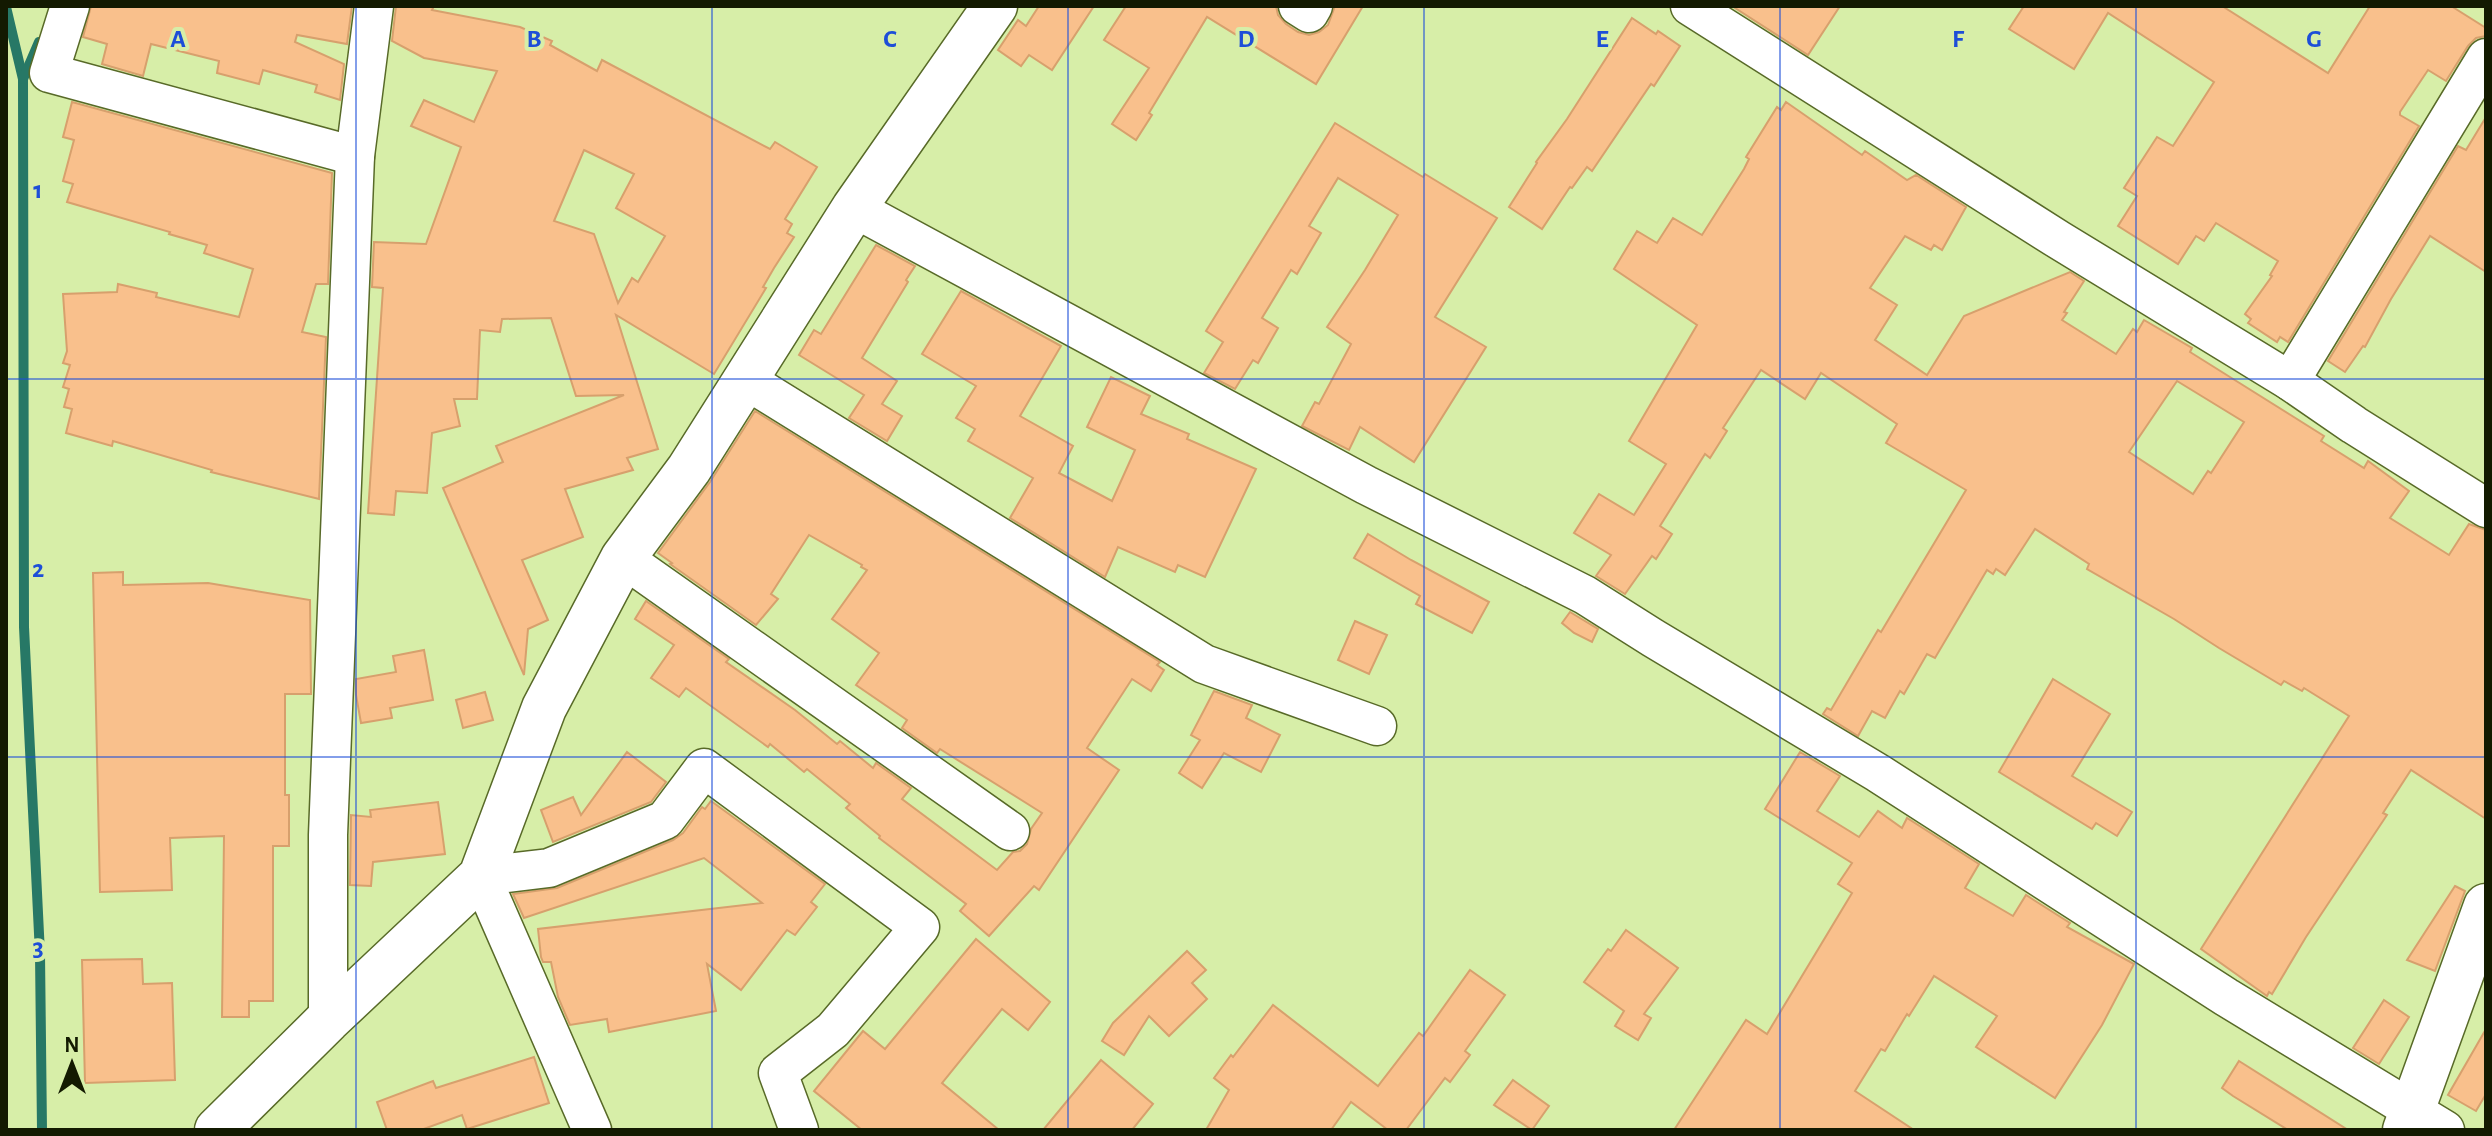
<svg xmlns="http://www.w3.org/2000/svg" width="2492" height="1136" font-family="'Alegreya Sans',sans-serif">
<rect width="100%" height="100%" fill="#d7eea8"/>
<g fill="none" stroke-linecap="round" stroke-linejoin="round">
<g stroke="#277866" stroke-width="10">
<path d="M6,7l17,72 1,548 16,327 2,176"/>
<path d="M23,79l16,-37"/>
</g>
</g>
<g fill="#f9c08c" stroke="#d7a06d" stroke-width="2" fill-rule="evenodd">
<path d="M91,6h261l-5,38 -50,-9 -2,7 49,22 -4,36 -25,-8 2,-7 -54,-15 -4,14 -42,-11 2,-12 -68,-17 -8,32 -41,-12 5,-20 -24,-7z"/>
<path d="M396,6h38l-2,4 88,17 32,14 -2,4 47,26 5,-11 168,89 5,-7 42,25 -32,52 7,5 -5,9 7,4 -20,31 -11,19 3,1 -52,86 -98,-59 42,134 -31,9 6,12 -68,19 18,48 -61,23 26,60 -20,9 -4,46 -81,-187 60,-26 -7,-16 128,-51 -48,1 -25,-78 -49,1 -2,13 -20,-2 -3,69h-23l6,27 -28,7 -5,60 -31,-2 -2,24 -26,-2 15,-225 -11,-1 2,-45 52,2 35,-97 -50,-21 13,-26 50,22 23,-51 -73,-13 -32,-17zM584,150l50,24 -18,34 49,28 -27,46 -6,-4 -14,25 -24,-69 -40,-13z"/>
<path d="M1039,6h55l-42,64 -23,-15 -8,11 -23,-16 20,-30 8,6z"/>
<path d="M1126,6h150l2,9 8,9 12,8 11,3 10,-3 9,-7 7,-19h28l-47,78 -109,-67 -58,96 3,2 -16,25 -24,-16 37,-56 -45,-28z"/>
<path d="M1732,6h108l-32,49z"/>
<path d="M2024,6h198l106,67 42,-67h81l35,22v8l-10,2 -8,8 -22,35 -18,-11 -28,42v3l19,11 -131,216 -8,-5 -3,5 -29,-19 3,-4 -6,-5 27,-38 -2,-1 8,-14 -62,-38 -12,18 -8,-5 -18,28 -60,-38 19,-30 -13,-8 33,-51 16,9 41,-64 -106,-69 -34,56 -65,-40z"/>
<path d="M1632,18l24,16 2,-3 22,15 -26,40 -3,-2 -59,87 -5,-4 -15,21 -2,-1 -28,42 -33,-22 28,-44 -1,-1 31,-43z"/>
<path d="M72,102l260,71 -4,111h-12l-14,48 24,5 -7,162 -108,-27 1,-2 -99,-29 -1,5 -46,-13 6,-24 -8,-2 5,-18 -6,-2 7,-22 -7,-2 4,-12 -4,-57 54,-2 1,-8 39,9 -1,4 83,20 14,-48 -49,-16 3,-8 -38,-11 1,-2 -103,-30 6,-18 -10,-3 11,-41 -11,-3z"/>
<path d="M1786,102l76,53 3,-4 42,29 9,-5 50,32 -24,43 -8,-5 -3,5 -26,-14 -35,52 27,17 -22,35 52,35 37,-59 106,-44 14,9 -20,31 3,1 -5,7 54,34 17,-25 4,3 7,-12 48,28 -2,4 134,84 -3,5 43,27 4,-7 41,30 -19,27 59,37 20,-31 17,6v289l-75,-49 -28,43 4,2 -81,122 -34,57 -3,-2 -2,4 -66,-47 148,-233 -45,-28 -2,3 -18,-10 -3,4 -62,-37 -45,-29 -87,-50 2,-5 -54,-35 -30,46 -9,-6 -3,5 -6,-4 -52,88 -8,-4 -23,40 -4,-3 -15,27 -13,-7 -14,25 -35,-22 4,-6 4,2 47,-80 3,2 85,-142 -80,-47 11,-19 -76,-51 -16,26 -44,-29 -38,58 4,3 -17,27 -5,-4 -45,72 12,8 -16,25 -4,-3 -27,38 -29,-18 15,-21 -37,-22 25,-39 35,21 32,-51 -37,-23 68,-116 -83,-56 23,-38 20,12 16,-25 29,17 42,-66 5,-10 -3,-2 31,-50 4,3zM2177,381l67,41 -33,51 -3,-2 -15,23 -64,-42z"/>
<path d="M2486,117v155l-56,-36 -39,63 -26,48 -2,-1 -18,26 -17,-11 130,-215 8,4z"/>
<path d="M1335,123l88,54 2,-3 72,44 -62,99 51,30 -72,115 -54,-35 -11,23 -47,-24 13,-24 4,2 32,-60 -24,-17 38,-57 33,-55 -60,-37 -29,48 12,7 -24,41 -6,-4 -29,48 16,10 -20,35 -5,-3 -18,29 -31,-16 19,-31 -17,-11z"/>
<path d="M876,245l39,21 -9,14 2,2 -46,76 35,23 -15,23 20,12 -15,25 -38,-23 15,-23 -65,-40 15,-25 7,4z"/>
<path d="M961,291l100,55 -41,70 53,30 -14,27 53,28 23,-51 -48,-23 24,-50 39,19 -9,18 48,20 -2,5 69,30 -51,108 -27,-12 -3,7 -57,-25 -13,30 -95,-59 23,-40 -65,-37 7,-12 -19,-11 20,-32 -54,-32z"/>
<path d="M755,411l405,251 -3,3 7,5 -13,21 -19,-12 -45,69 32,22 -80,120 -5,-4 -45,50 -29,-25 6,-7 -87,-66 1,-2 -34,-28 4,-4 -43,-35 -3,3 -34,-28 -2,3 -82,-59 -7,9 -28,-19 23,-33 -39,-26 11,-18 83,58 -3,3 69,48 42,34 3,-3 33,27 3,-5 35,25 -9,11 95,71 16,-18 7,-1 7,-7 4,-15 11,-16 -102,-64 -3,4 -35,-25 5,-8 -51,-35 23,-32 -47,-34 35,-49 -6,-3 1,-2 -53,-30 -38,59 7,5 -22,26 -86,-61 2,-1 -14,-10 52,-71z"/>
<path d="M1368,534l43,26 78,42 -17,31 -56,-29 4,-8 -66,-38z"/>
<path d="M123,572v13l85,-2 102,17 1,94h-26v101h4v51h-16v155h-24v16h-27l2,-181 -54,2 2,52 -72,2 -7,-319z"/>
<path d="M1570,612l28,17 -6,13 -18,-9 -12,-10z"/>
<path d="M1355,621l32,14 -18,39 -31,-14z"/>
<path d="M424,650l9,50 -43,8 2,10 -31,5 -5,-28v-16l40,-7 -3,-16z"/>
<path d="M2053,679l57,35 -38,62 60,36 -15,24 -21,-13 -4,6 -93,-57z"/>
<path d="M1214,691l38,14 -6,13 34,17 -19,37 -37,-19 -22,35 -23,-15 21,-33 -9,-5z"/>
<path d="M485,692l8,28 -30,8 -7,-28z"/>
<path d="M627,752l39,30 -15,20 -98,40 -12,-32 32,-13 8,18z"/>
<path d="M1800,752l40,24 -23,35 42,26 19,-26 24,17 5,-10 72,46 -14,24 48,28 13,-21 44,28 -3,4 67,37 -32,61 -47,73 -79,-51 21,-31 -63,-40 -25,40 -2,-2 -22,37 -4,-2 -26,42 59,39h-240l72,-110 21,14 85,-141 -14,-9 14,-21 -87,-54z"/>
<path d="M711,801l114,83 -14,18 6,5 -22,28 -8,-5 -46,60 -34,-26 9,47 -107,21 -2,-13 -37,6 -12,-28 -7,-35h-8l-2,-5 -3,-28 224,-26 -58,-45 -180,60 -11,-24 44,-6 116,-48 10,-7 19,-26 3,2z"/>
<path d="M438,802l7,52 -72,8 -2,24 -21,-1 1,-70 20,2 -1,-7z"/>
<path d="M2455,886l10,5 -30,80 -28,-11z"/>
<path d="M1626,930l52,38 -34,46 7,4 -13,22 -23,-14 9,-15 -40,-29 24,-33 3,2z"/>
<path d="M976,939l74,63 -22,28 -26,-21 -60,74 57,47h-137l-48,-39 49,-60 22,18z"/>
<path d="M1187,951l19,19 -14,13 15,16 -38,37 -20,-20 -25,39 -22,-14 11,-18z"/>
<path d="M142,959l1,25 29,-1 3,97 -90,3 -3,-123z"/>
<path d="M1470,970l35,25 -40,56 5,4 -20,27 -5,-4 -39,52h-18l-37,-28 -20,28h-125l23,-40 -15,-12 17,-23 2,2 40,-52 105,81 41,-53 4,3z"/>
<path d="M2384,1000l25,17 -30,47 -26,-16z"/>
<path d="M2486,1029v65l-10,17 -28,-16z"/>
<path d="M534,1057l15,46 -82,26 -5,-14 -41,15h-34l-10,-28 56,-21 3,7z"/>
<path d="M1101,1060l52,44 -21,26h-89z"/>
<path d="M2239,1061l109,69h-60l-55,-34 -11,-8z"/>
<path d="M1513,1080l36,26 -17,24 -38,-25z"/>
</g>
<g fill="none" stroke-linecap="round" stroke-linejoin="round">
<defs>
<g id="street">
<path d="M70,6l-21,67 306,83"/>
<path d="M1298,6l11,7 4,-7"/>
<path d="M1690,6l369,234 231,141 64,44 132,83"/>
<path d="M854,208l512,277 219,110 68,43 225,135 348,224 219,133"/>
<path d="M746,380l458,284 173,62"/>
<path d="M2290,381l196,-323"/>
<path d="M623,558l387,273"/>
<path d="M328,1020v-185l27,-679 19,-150"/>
<path d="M592,1130l-111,-254 68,-8 116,-48 39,-52 216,159 -87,103 -55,43 21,57"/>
</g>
<g id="secondary">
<path d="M217,1130l111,-110 153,-144 63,-168 79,-150 66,-89 165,-261 141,-202"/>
<path d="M2405,1130l81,-224"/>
</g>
</defs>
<use href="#street" stroke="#586a28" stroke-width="41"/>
<use href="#secondary" stroke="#586a28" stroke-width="47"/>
<use href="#street" stroke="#fff" stroke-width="38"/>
<use href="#secondary" stroke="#fff" stroke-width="44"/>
</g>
<path fill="none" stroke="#1d4ed8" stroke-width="2" stroke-opacity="0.55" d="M356,6v1124M712,6v1124M1068,6v1124M1424,6v1124M1780,6v1124M2136,6v1124M6,379h2480M6,757h2480"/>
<g font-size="26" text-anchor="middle" font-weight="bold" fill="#1d4ed8" stroke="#d7eea8" stroke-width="8" stroke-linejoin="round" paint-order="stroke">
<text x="178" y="47">A</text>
<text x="534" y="47">B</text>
<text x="890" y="47">C</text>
<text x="1246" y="47">D</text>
<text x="1602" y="47">E</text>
<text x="1958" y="47">F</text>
<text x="2314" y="47">G</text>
<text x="38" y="198">1</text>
<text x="38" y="577">2</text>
<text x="38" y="956">3</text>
</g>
<rect width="2492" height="1136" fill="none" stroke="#131a01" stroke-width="16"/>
<g transform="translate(72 1064)" stroke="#d7eea8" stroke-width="6" paint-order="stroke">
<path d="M0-6L14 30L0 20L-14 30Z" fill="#131a01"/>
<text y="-12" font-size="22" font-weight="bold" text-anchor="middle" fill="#131a01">N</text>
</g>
</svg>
